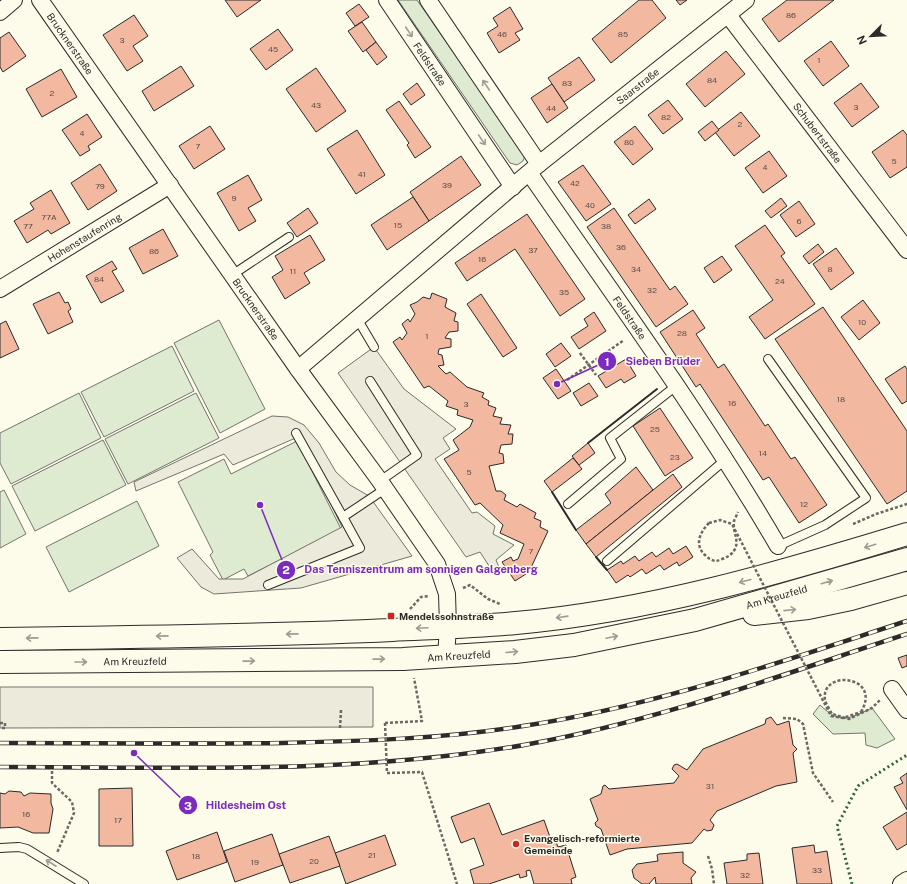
<svg xmlns="http://www.w3.org/2000/svg" width="907" height="884" font-family="'Public Sans',sans-serif">
<rect width="100%" height="100%" fill="#fdfbea"/>
<g fill="#deebd1" stroke="#74746e">
<path d="M398,0h19l108,156 -2,5 -6,4 -7,-2z"/>
<path d="M219,320l46,89 -45,24 -46,-90z"/>
<path d="M172,346l22,45 -90,46 -23,-45z"/>
<path d="M79,393l22,45 -90,46 -11,-21v-30z"/>
<path d="M196,393l23,45 -91,46 -23,-45z"/>
<path d="M103,440l23,45 -91,46 -23,-45z"/>
<path d="M297,441l44,88 -93,47 -4,-7 -21,11 -13,-25 3,-3 -35,-70 46,-23 7,15z"/>
<path d="M4,490l22,44 -26,14v-56z"/>
<path d="M137,501l22,45 -90,46 -23,-45z"/>
<path d="M820,705c21,20 28,14 52,3l23,31 -18,9 -11,-3 -1,-12 -32,1 -20,-20z"/>
</g>
<g fill="#eceadb" stroke="#74746e">
<path d="M374,347l30,42 52,40 -13,9 7,11 -15,10 37,54 5,-1 18,14 -2,8 21,11 -18,15 3,7 -6,5 -13,-20 -14,5 -128,-184z"/>
<path d="M272,416l16,1 16,8 15,18 17,29 14,13 19,11 43,60 -111,32 -87,6 -13,-7 -24,-29 15,-9 27,30h24l99,-52 -44,-90 -65,28 -9,-11 -88,37 -2,-9z"/>
<path d="M0,687h373v40l-373,1z"/>
</g>
<g fill="#f2b8a0" stroke="#2b2b2b">
<path d="M225,0h36l-24,17z"/>
<path d="M639,0h13l14,18 -55,45 -19,-24z"/>
<path d="M676,0h11l-7,5z"/>
<path d="M787,0h47l-55,42 -17,-23z"/>
<path d="M359,4l10,13 -14,9 -9,-13z"/>
<path d="M510,7l13,22 -8,4 5,7 -21,13 -12,-20 11,-7 -5,-8z"/>
<path d="M134,15l14,21 -15,10 10,15 -16,10 -24,-36z"/>
<path d="M362,22l14,20 -13,10 -15,-21z"/>
<path d="M278,29l15,21 -27,20 -16,-21z"/>
<path d="M9,32l17,24 -23,16 -3,-5v-29z"/>
<path d="M831,41l18,25 -26,20 -19,-25z"/>
<path d="M376,42l11,15 -10,8 -11,-15z"/>
<path d="M726,51l19,23 -40,33 -19,-23z"/>
<path d="M579,57l16,23 -31,22 -16,-24z"/>
<path d="M181,66l13,20 -40,25 -12,-20z"/>
<path d="M316,68l30,43 -30,21 -30,-43z"/>
<path d="M61,69l16,28 -35,20 -16,-28z"/>
<path d="M417,83l8,12 -14,10 -8,-11z"/>
<path d="M861,83l18,24 -27,20 -18,-24z"/>
<path d="M552,84l16,24 -21,15 -16,-25z"/>
<path d="M668,100l15,19 -20,15 -15,-19z"/>
<path d="M399,101l32,46 -16,11 -8,-13 2,-2 -23,-33z"/>
<path d="M741,112l19,24 -26,20 -19,-24z"/>
<path d="M87,114l15,23 -14,9 2,4 -10,6 -18,-26z"/>
<path d="M712,121l7,9 -14,11 -7,-9z"/>
<path d="M210,126l15,23 -31,20 -15,-23z"/>
<path d="M635,126l18,23 -20,16 -19,-23z"/>
<path d="M357,130l28,45 -29,19 -29,-45z"/>
<path d="M903,130l4,5v32l-17,11 -18,-26z"/>
<path d="M769,151l18,25 -24,17 -18,-25z"/>
<path d="M461,156l20,29 -52,36 -19,-29z"/>
<path d="M100,164l17,27 -29,19 -17,-27z"/>
<path d="M583,165l28,39 -25,17 -28,-39z"/>
<path d="M248,175l14,25 -14,8 8,13 -17,10 -22,-38z"/>
<path d="M51,190l19,33 -19,11 -3,-4 -21,13 -13,-22 20,-12 -4,-6z"/>
<path d="M413,197l16,24 -42,29 -16,-25z"/>
<path d="M781,198l6,8 -16,12 -6,-7z"/>
<path d="M649,199l7,10 -21,15 -7,-9z"/>
<path d="M799,201l16,23 -19,13 -16,-22z"/>
<path d="M308,208l10,15 -21,14 -10,-14z"/>
<path d="M614,208l56,82 5,-4 13,18 -32,23 -69,-100z"/>
<path d="M527,214l58,85 -25,17 -45,-67 -48,32 -12,-18z"/>
<path d="M765,225l20,28 -4,3 34,48 -50,35 -16,-22 24,-17 -38,-54z"/>
<path d="M163,229l15,27 -35,18 -14,-26z"/>
<path d="M310,235l15,25 -21,13 6,10 -25,16 -13,-22 11,-7 -8,-14z"/>
<path d="M818,244l6,8 -15,12 -6,-8z"/>
<path d="M836,248l18,25 -23,17 -18,-26z"/>
<path d="M722,256l10,14 -18,13 -10,-15z"/>
<path d="M112,261l5,8 -5,2 12,20 -23,12 -15,-27z"/>
<path d="M59,292l6,11 3,-1 3,7 -3,2 5,11 -25,12 -15,-30z"/>
<path d="M432,293l15,6 -2,8 11,6 -2,8 4,1v9l-9,1 -4,6 6,1v8l-12,2 -1,5 4,1 2,10 -6,1 8,8 4,-2 17,15 17,6 -2,4 7,4 -1,4 8,3 -3,8 9,2 -2,6 11,1 -3,9h5l-1,10 -11,1 -2,8 4,1 1,9 -15,3 7,25h5l5,4 -2,5 13,7 3,-3 16,9 -2,5 7,3 -1,6 8,4 -19,41 -14,9 -13,-19 9,-5 2,4 5,-2 6,-15 -24,-11 3,-8 -23,-22 -5,2 -31,-46 15,-9 -6,-10 17,-13 3,-7 -16,-5 1,-5 -12,-4 2,-5 -19,-15 -5,2 -31,-46 7,-5 2,3 5,-7 -5,-9 6,-5 2,3 5,-8 -5,-9 7,-3 6,-5 7,2z"/>
<path d="M481,294l36,54 -14,9 -36,-53z"/>
<path d="M863,300l17,23 -21,17 -18,-23z"/>
<path d="M823,307l84,124v60l-20,13 -112,-165z"/>
<path d="M693,310l12,18 -9,6 22,34 6,-4 41,62 3,-2 23,35 4,-2 32,48 -28,18 -30,-46 -6,3 -63,-96 -4,3 -36,-55z"/>
<path d="M594,312l12,19 -27,18 -8,-12 17,-11 -4,-7z"/>
<path d="M6,321l13,28 -19,9v-34z"/>
<path d="M561,343l10,13 -16,11 -9,-13z"/>
<path d="M626,359l10,17 -12,7 -3,-4 -15,9 -8,-12z"/>
<path d="M905,366l2,3v32l-5,3 -17,-25z"/>
<path d="M556,369l15,22 -13,8 -15,-21z"/>
<path d="M589,383l9,13 -17,10 -8,-13z"/>
<path d="M660,408l33,50 -28,18 -32,-50z"/>
<path d="M588,443l7,10 -16,12 -7,-9z"/>
<path d="M573,458l9,11 -30,23 -8,-11z"/>
<path d="M636,467l17,23 -67,54 -10,-14 35,-27 -6,-9z"/>
<path d="M673,474l9,13 -86,70 -10,-13z"/>
<path d="M686,546l7,11 -14,9 -2,-4 -13,8 -4,-5 -14,9 -4,-5 -12,8 -2,-2 -12,8 -9,-13 14,-9 2,3 12,-8 4,5 13,-9 4,5 13,-9 4,6z"/>
<path d="M907,655v11l-5,2 -4,-10z"/>
<path d="M771,717l6,8 12,-4 4,24 4,4 -4,4 4,29 -21,4 -59,25 -7,9 4,5 -2,5 -5,1 -3,-2 -12,14 -65,6 -17,6 -9,-26 -5,-3 -1,-3 3,-3 -8,-21 11,-5 2,-8 2,-1 4,4 65,-6 5,-7 -7,-7 2,-4 3,-1 10,6 16,-21 62,-25 1,-5z"/>
<path d="M907,773v37l-13,-23 9,-4 -3,-5z"/>
<path d="M132,788l1,58h-34v-57z"/>
<path d="M9,791l12,1 3,4 6,-3 21,1v9l2,6 -4,24h-16l-15,-6 -18,1v-35l5,1z"/>
<path d="M489,803l13,32 42,-15 7,20 4,-1 3,8 8,-2 10,32 -5,2 1,5h-38l-4,-14 -4,1 1,5 -7,2 -1,-4 -30,10h-15l-4,-14 14,-5 -10,-27 -13,5 -10,-26z"/>
<path d="M907,812v32l-10,6 -14,-23z"/>
<path d="M217,832l10,30 -50,18 -11,-29z"/>
<path d="M272,834l11,31 -48,17 -11,-31z"/>
<path d="M385,835l11,30 -50,19 -11,-31z"/>
<path d="M329,836l11,30 -50,17 -11,-29z"/>
<path d="M814,845l1,8 12,-2 5,33h-35l-5,-36z"/>
<path d="M683,852v11l13,9 -5,6 1,6h-36l-1,-7 -6,7h-7l-8,-6 -2,-8 5,-6 21,-3 -1,-6 2,-1z"/>
<path d="M759,853l4,31h-36l-3,-21 23,-3v-6z"/>
</g>
<g fill="none" stroke-linecap="round" stroke-linejoin="round">
<defs>
<g id="service">
<path d="M232,275l57,-38"/>
<path d="M358,320l16,27"/>
<path d="M768,359l98,139 -41,27 -47,21"/>
<path d="M370,381l47,74 -37,26"/>
<path d="M296,433l47,84"/>
<path d="M568,504l53,-45 -11,-21 66,-52"/>
<path d="M607,561l118,-101"/>
<path d="M268,585l92,-37 -17,-31 42,-28"/>
<path d="M0,848l19,-1 8,2 57,35"/>
</g>
<g id="minor">
<path id="s1" d="M40,0l258,369 82,112 57,83 10,30 1,33 -2,30"/>
<path id="s2" d="M387,0l126,187"/>
<path d="M428,0l111,164"/>
<path d="M0,12l14,-12"/>
<path id="s3" d="M728,15l179,235"/>
<path id="s4" d="M530,174c84,122 173,243 248,372"/>
<path id="s5" d="M0,289l170,-104"/>
<path id="s6" d="M298,369l241,-205 207,-164"/>
<path d="M892,689l15,21"/>
<path d="M901,884l6,-4"/>
</g>
<g id="secondary">
<path d="M754,614l54,-6 43,-9 56,-16"/>
<path d="M0,639c131,-2 261,-3 392,-9 41,-2 83,-3 124,-7 134,-12 263,-50 391,-89"/>
<path id="s7" d="M0,662l403,-3 112,-7 59,-7 121,-25 212,-61"/>
</g>
</defs>
<use href="#service" stroke="#2b2b2b" stroke-width="10"/>
<use href="#minor" stroke="#2b2b2b" stroke-width="18"/>
<use href="#secondary" stroke="#2b2b2b" stroke-width="24"/>
<g stroke="#6a6964" stroke-width="2.5" stroke-dasharray="3 2" stroke-linecap="butt">
<path d="M580,353l16,22"/>
<path d="M567,380l57,-40"/>
<path d="M709,523c-9,9 -15,22 -4,32 3,3 7,6 11,6 4,-1 10,-3 14,-6 13,-11 2,-21 4,-34 1,-3 3,-6 4,-9"/>
<path d="M853,524l23,-10 31,-10"/>
<path d="M463,588l7,-3 18,14 12,5"/>
<path d="M410,609l11,-12 8,-1"/>
<path d="M861,712c22,-37 -41,-43 -36,-12 1,4 5,10 7,14l17,5 23,-11 8,-8"/>
<path d="M783,718l14,1 6,5 10,49 20,29"/>
<path d="M0,723h5v5h-5"/>
<path d="M385,723l37,-2 -8,-43"/>
<path d="M340,728l1,-18"/>
<path d="M52,771v12l20,19 2,11 -17,40"/>
<path d="M387,773l35,-1 35,112"/>
<path d="M708,856l4,13 2,15"/>
</g>
<use href="#service" stroke="#fdfbea" stroke-width="8"/>
<use href="#minor" stroke="#fdfbea" stroke-width="16"/>
<use href="#secondary" stroke="#fdfbea" stroke-width="22"/>
<defs>
<g id="rail">
<path d="M0,743c94,0 189,1 283,0 80,-2 160,-4 240,-17 132,-20 257,-64 384,-105"/>
<path d="M0,767c174,0 351,8 524,-22 131,-23 257,-70 383,-111"/>
</g>
</defs>
<use href="#rail" stroke="#2b2b2b" stroke-width="4.5"/>
<use href="#rail" stroke="#fdfbea" stroke-width="3" stroke-dasharray="9" stroke-linecap="butt"/>
<g stroke="#6a6964" stroke-width="2.5" stroke-dasharray="3 2" stroke-linecap="butt">
<path d="M709,523l11,-3 12,4 99,192 12,2 18,-6"/>
<path d="M385,723l2,50"/>
</g>
<path stroke="#34623c" stroke-width="3" stroke-dasharray="2 3" stroke-linecap="butt" d="M852,884l-15,-58 21,-40 49,-31"/>
<g stroke="#2b2b2b" stroke-width="2">
<path d="M588,443l69,-54"/>
<path d="M552,492l24,38"/>
<path d="M596,557l11,13"/>
</g>
</g>
<defs><path id="oneway-shaft" d="M-6 0H5M1.5-3L5.5 0L1.5 3" fill="none" stroke-width="1.6" stroke-linecap="round" stroke-linejoin="round"/></defs>
<g stroke="#9e9d94">
<use href="#oneway-shaft" transform="translate(409 32) rotate(56)"/>
<use href="#oneway-shaft" transform="translate(486 85) rotate(-124)"/>
<use href="#oneway-shaft" transform="translate(482 140) rotate(56)"/>
<use href="#oneway-shaft" transform="translate(870 546) rotate(163)"/>
<use href="#oneway-shaft" transform="translate(745 581) rotate(165)"/>
<use href="#oneway-shaft" transform="translate(827 582) rotate(-16)"/>
<use href="#oneway-shaft" transform="translate(790 610) rotate(-6)"/>
<use href="#oneway-shaft" transform="translate(562 617) rotate(172)"/>
<use href="#oneway-shaft" transform="translate(422 628) rotate(177)"/>
<use href="#oneway-shaft" transform="translate(292 634) rotate(179)"/>
<use href="#oneway-shaft" transform="translate(162 636) rotate(179)"/>
<use href="#oneway-shaft" transform="translate(612 637) rotate(-12)"/>
<use href="#oneway-shaft" transform="translate(32 638) rotate(179)"/>
<use href="#oneway-shaft" transform="translate(512 652) rotate(-5)"/>
<use href="#oneway-shaft" transform="translate(379 659) rotate(-1)"/>
<use href="#oneway-shaft" transform="translate(249 661) rotate(-1)"/>
<use href="#oneway-shaft" transform="translate(81 662)"/>
<use href="#oneway-shaft" transform="translate(51 863) rotate(-147)"/>
</g>
<g fill="#c62828" stroke="#fdfbea" stroke-width="1.5">
<rect x="387" y="612" width="8" height="8" rx="2"/>
<circle cx="516" cy="844" r="4"/>
</g>
<g text-anchor="middle" dominant-baseline="central" stroke-width="3" stroke-linejoin="round" paint-order="stroke">
<g font-size="8" fill="#5d4e48">
<text x="791" y="15">86</text>
<text x="502" y="34">46</text>
<text x="623" y="34">85</text>
<text x="122" y="40">3</text>
<text x="273" y="49">45</text>
<text x="819" y="60">1</text>
<text x="712" y="80">84</text>
<text x="567" y="83">83</text>
<text x="52" y="93">2</text>
<text x="316" y="105">43</text>
<text x="856" y="107">3</text>
<text x="551" y="108">44</text>
<text x="666" y="117">82</text>
<text x="740" y="124">2</text>
<text x="82" y="133">4</text>
<text x="629" y="142">80</text>
<text x="198" y="146">7</text>
<text x="894" y="161">5</text>
<text x="765" y="167">4</text>
<text x="362" y="174">41</text>
<text x="575" y="183">42</text>
<text x="447" y="185">39</text>
<text x="100" y="186">79</text>
<text x="234" y="198">9</text>
<text x="590" y="205">40</text>
<text x="49" y="217">77A</text>
<text x="799" y="221">6</text>
<text x="398" y="225">15</text>
<text x="28" y="226">77</text>
<text x="606" y="226">38</text>
<text x="621" y="247">36</text>
<text x="533" y="250">37</text>
<text x="154" y="251">86</text>
<text x="482" y="259">16</text>
<text x="636" y="269">34</text>
<text x="830" y="269">8</text>
<text x="293" y="271">11</text>
<text x="99" y="279">84</text>
<text x="780" y="281">24</text>
<text x="652" y="290">32</text>
<text x="564" y="292">35</text>
<text x="862" y="322">10</text>
<text x="682" y="333">28</text>
<text x="427" y="336">1</text>
<text x="841" y="399">18</text>
<text x="732" y="403">16</text>
<text x="466" y="404">3</text>
<text x="655" y="429">25</text>
<text x="763" y="453">14</text>
<text x="675" y="457">23</text>
<text x="469" y="472">5</text>
<text x="804" y="504">12</text>
<text x="531" y="551">7</text>
<text x="710" y="786">31</text>
<text x="26" y="814">16</text>
<text x="118" y="820">17</text>
<text x="372" y="855">21</text>
<text x="196" y="856">18</text>
<text x="314" y="861">20</text>
<text x="255" y="862">19</text>
<text x="817" y="870">33</text>
<text x="745" y="875">32</text>
</g>
<g font-size="10" fill="#2b2b2b" stroke="#fdfbea">
<text stroke="none"><textPath href="#s1" startOffset="53">Brucknerstraße</textPath></text>
<text stroke="none"><textPath href="#s2" startOffset="77">Feldstraße</textPath></text>
<text stroke="none"><textPath href="#s6" startOffset="442">Saarstraße</textPath></text>
<text stroke="none"><textPath href="#s3" startOffset="148">Schubertstraße</textPath></text>
<text stroke="none"><textPath href="#s5" startOffset="99">Hohenstaufenring</textPath></text>
<text stroke="none"><textPath href="#s1" startOffset="377">Brucknerstraße</textPath></text>
<text stroke="none"><textPath href="#s4" startOffset="175">Feldstraße</textPath></text>
<text stroke="none"><textPath href="#s7" startOffset="783">Am Kreuzfeld</textPath></text>
<text stroke="none"><textPath href="#s7" startOffset="459">Am Kreuzfeld</textPath></text>
<text stroke="none"><textPath href="#s7" startOffset="135">Am Kreuzfeld</textPath></text>
</g>
<g font-size="10" font-weight="bold" fill="#2b2b2b" stroke="#fdfbea" text-anchor="start">
<text x="399" y="616">Mendelssohnstraße</text>
<text x="524" y="838">Evangelisch-reformierte<tspan x="524" dy="12">Gemeinde</tspan></text>
</g>
</g>
<path fill="none" stroke="#7b2cbf" stroke-width="1.5" d="M557 384L607 361M260 505L286 570M134 753L188 805"/>
<g fill="#7b2cbf" stroke="#fdfbea" stroke-width="1.5">
<circle cx="557" cy="384" r="4"/>
<circle cx="260" cy="505" r="4"/>
<circle cx="134" cy="753" r="4"/>
<circle cx="607" cy="361" r="10"/>
<circle cx="286" cy="570" r="10"/>
<circle cx="188" cy="805" r="10"/>
</g>
<g font-size="12" text-anchor="middle" font-weight="bold" fill="#fff">
<text x="607" y="366">1</text>
<text x="286" y="574">2</text>
<text x="188" y="810">3</text>
</g>
<g font-size="11" text-anchor="middle" font-weight="bold" fill="#7b2cbf" stroke="#fdfbea" stroke-width="3" stroke-linejoin="round" paint-order="stroke">
<text x="663" y="365">Sieben Brüder</text>
<text x="421" y="573">Das Tenniszentrum am sonnigen Galgenberg</text>
<text x="246" y="809">Hildesheim Ost</text>
</g>
<g transform="translate(871 36) rotate(246)" stroke="#fdfbea" stroke-width="3" paint-order="stroke">
<path d="M0-3L7 15L0 10L-7 15Z" fill="#2b2b2b"/>
<text y="-6" font-size="11" font-weight="bold" text-anchor="middle" fill="#2b2b2b">N</text>
</g>
</svg>
